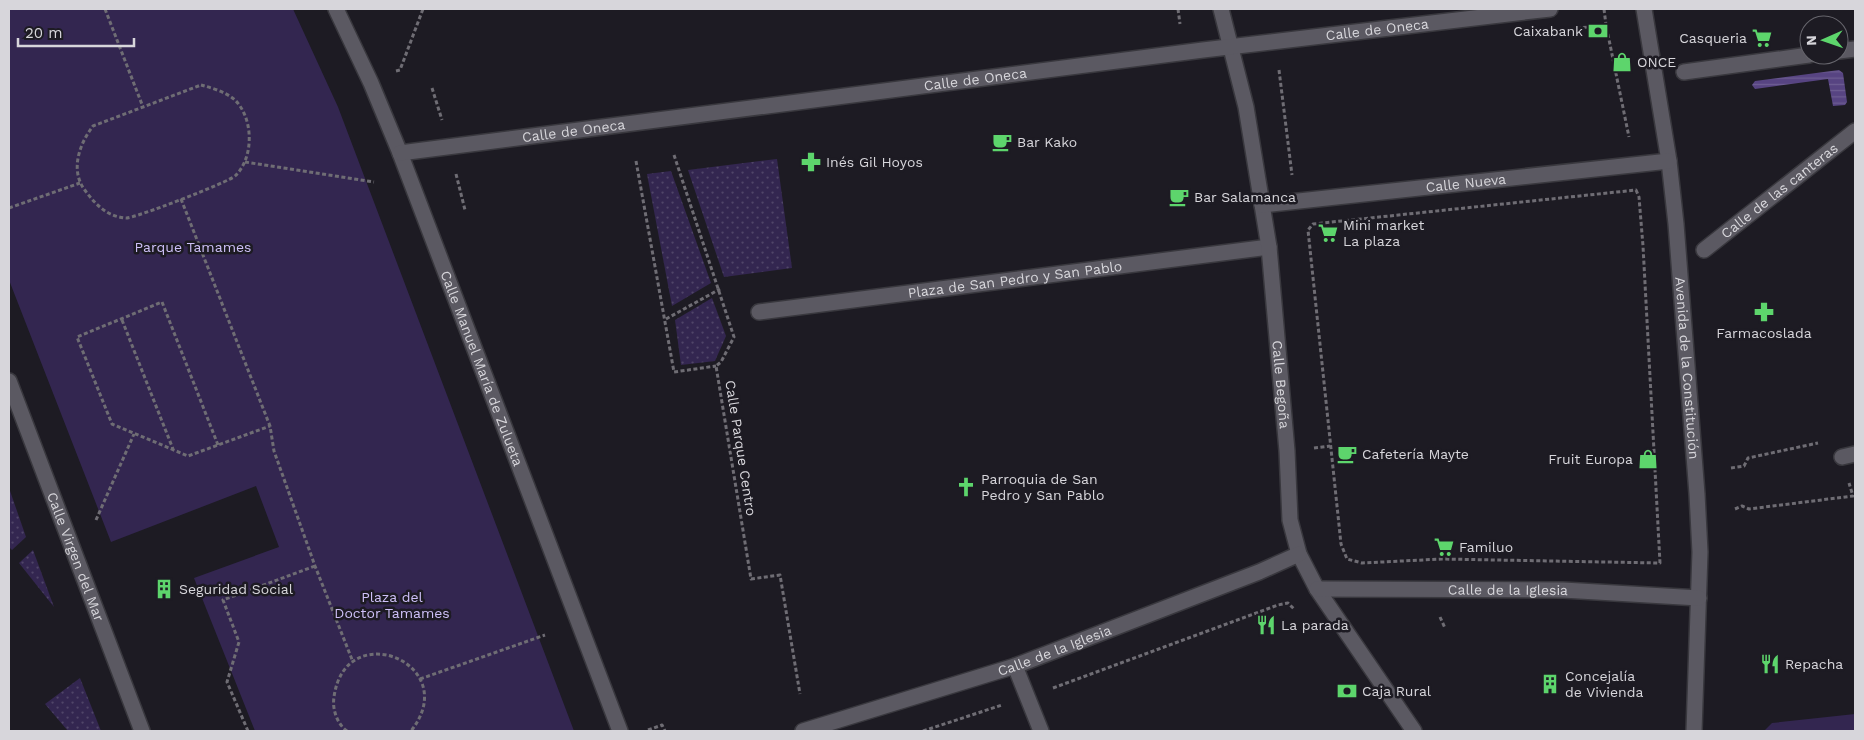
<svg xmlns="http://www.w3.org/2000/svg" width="1864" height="740" font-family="'Work Sans',sans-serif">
<defs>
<pattern id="garden-dots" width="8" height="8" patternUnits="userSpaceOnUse" patternTransform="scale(1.25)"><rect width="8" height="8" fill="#332650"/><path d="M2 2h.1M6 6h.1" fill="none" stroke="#504569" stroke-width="1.8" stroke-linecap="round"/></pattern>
<pattern id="water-rules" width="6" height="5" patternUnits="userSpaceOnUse" patternTransform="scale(1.25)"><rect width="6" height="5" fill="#574482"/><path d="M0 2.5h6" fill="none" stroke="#6e5e93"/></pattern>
</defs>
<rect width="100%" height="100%" fill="#1d1b23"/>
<g fill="#332650">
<path d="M9,9h284l45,98 236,624h-319l-61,-153 85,-31 -23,-61 -145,56 -102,-262z"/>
<path d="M1855,714v17h-91l8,-8z"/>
</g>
<g fill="url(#garden-dots)">
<path d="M777,159l15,109 -68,9 -36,-107z"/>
<path d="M671,171l40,112 -39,23 -25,-132z"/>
<path d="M712,298l14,38 -11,25 -34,4 -6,-45z"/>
<path d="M9,488l17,49 -14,13 -3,-3z"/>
<path d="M33,550l21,57 -35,-44z"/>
<path d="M80,678l21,53h-33l-23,-27z"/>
</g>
<path fill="url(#water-rules)" d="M1839,70l4,3 4,29 -2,3 -12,1 -5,-27 -73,10 -3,-4 3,-4z"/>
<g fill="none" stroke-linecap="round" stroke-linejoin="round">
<defs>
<g id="lane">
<path id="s1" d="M759,312l510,-65"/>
</g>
<g id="street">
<path id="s2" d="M336,9l35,74 29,70 220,578"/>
<path id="s3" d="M1221,9l25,98 23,140 18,204 3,69 9,34 18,35 97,142"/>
<path id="s4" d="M1644,9l25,152 7,63 21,270 3,58 -6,179"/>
<path d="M1839,51l16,-2"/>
<path d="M1684,72l125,-17"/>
<path id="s5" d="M400,153l803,-103 347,-41"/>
<path id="s6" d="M1262,205l407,-44"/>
<path id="s7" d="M1704,250l151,-119"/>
<path id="s8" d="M9,381l133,350"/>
<path d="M1842,457l13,-3"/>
<path id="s9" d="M1317,589l246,1 136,8"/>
<path d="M1015,666l26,65"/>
<path id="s10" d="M803,731l212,-65 244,-94 40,-18"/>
</g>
</defs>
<use href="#lane" stroke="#39383e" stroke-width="18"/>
<use href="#street" stroke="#39383e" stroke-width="18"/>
<g stroke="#6f6d74" stroke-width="3" stroke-dasharray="4 2.5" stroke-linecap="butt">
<path d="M105,9l38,98"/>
<path d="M1178,9l2,15"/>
<path d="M1604,9l2,16"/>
<path d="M1570,29l36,-4 23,112"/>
<path d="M1279,70l13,105"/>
<path d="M396,71l4,-1 23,-61"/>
<path d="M201,85c11,3 25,7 34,15 19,19 19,58 0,76 -6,6 -102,43 -109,42 -19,-1 -32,-15 -42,-29 -14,-20 -4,-46 9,-63z"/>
<path d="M432,88l10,32"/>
<path d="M674,155l60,182 -13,25 -5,4 35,213 29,-4 20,119"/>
<path d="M636,161l38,211 42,-6"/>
<path d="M245,162l129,20"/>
<path d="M456,174l9,36"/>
<path d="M1636,190l3,7 4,49 17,317 -218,-4 -80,4 -15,-4 -6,-15 -33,-314 5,-6z"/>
<path d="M181,199l89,227 4,25 41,115 38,96"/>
<path d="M9,208l71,-25"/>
<path d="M666,319l54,-30"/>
<path d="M122,320l51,129"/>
<path d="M218,445l-56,-143 -85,35 35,87 76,32 82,-30"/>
<path d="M1314,448l16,-2"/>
<path d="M1731,468l13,-2 4,-8 70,-15"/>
<path d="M1735,509l7,-3 7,3 104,-13 -4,-13"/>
<path d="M96,520l38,-86"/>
<path d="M1440,617l5,11"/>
<path d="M420,679l125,-44"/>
<path d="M1053,688l225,-83 10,-2 6,6"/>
<path d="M648,730l14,-5 3,6"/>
<path d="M248,731l-21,-49 12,-40 -16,-42 92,-34"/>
<path d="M347,731c-10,-7 -15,-22 -13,-34 11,-82 130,-33 77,34"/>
<path d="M923,731l79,-26"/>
</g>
<use href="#lane" stroke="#5b5962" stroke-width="15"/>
<use href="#street" stroke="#5b5962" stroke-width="15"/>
</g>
<defs>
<symbol id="bank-bare" viewBox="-9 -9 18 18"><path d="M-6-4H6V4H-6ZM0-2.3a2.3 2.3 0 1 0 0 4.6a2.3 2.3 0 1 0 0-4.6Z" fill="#5dd56c" stroke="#1d1b23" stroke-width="2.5" paint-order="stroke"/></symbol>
<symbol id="supermarket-bare" viewBox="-9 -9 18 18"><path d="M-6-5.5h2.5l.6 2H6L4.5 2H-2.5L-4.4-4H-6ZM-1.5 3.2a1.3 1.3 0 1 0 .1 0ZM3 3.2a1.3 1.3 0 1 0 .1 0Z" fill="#5dd56c" stroke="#1d1b23" stroke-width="2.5" paint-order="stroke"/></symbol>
<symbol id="shop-bare" viewBox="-9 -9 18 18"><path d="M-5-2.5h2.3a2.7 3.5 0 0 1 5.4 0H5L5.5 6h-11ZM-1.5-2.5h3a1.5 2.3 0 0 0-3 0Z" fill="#5dd56c" stroke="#1d1b23" stroke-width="2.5" paint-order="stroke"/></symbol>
<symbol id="cafe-bare" viewBox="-9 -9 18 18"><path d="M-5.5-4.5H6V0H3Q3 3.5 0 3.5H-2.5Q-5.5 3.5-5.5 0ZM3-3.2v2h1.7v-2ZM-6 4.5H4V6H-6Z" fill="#5dd56c" stroke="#1d1b23" stroke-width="2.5" paint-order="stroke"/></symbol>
<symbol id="pharmacy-bare" viewBox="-9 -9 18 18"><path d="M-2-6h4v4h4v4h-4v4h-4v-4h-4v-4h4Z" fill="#5dd56c" stroke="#1d1b23" stroke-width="2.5" paint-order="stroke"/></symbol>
<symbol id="church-bare" viewBox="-9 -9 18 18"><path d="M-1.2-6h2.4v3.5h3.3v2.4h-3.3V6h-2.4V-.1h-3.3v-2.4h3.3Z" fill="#5dd56c" stroke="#1d1b23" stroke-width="2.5" paint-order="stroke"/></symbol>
<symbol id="building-bare" viewBox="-9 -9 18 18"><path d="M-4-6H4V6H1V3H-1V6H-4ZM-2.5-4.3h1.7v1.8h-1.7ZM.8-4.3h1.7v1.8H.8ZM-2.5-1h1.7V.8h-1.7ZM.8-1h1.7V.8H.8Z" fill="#5dd56c" stroke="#1d1b23" stroke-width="2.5" paint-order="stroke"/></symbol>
<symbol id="restaurant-bare" viewBox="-9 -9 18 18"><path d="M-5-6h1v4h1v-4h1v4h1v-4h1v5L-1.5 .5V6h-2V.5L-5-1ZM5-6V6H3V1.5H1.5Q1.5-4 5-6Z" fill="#5dd56c" stroke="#1d1b23" stroke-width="2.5" paint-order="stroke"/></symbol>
</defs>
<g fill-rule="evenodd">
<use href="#bank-bare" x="1584" y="17" width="28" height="28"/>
<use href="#supermarket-bare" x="1748" y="24" width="28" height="28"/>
<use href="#shop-bare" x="1608" y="48" width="28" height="28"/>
<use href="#cafe-bare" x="988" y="128" width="28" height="28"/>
<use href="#pharmacy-bare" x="797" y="148" width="28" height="28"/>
<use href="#cafe-bare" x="1165" y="183" width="28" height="28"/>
<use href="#supermarket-bare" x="1314" y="219" width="28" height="28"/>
<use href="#pharmacy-bare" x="1750" y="298" width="28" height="28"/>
<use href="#cafe-bare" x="1333" y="440" width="28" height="28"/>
<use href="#shop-bare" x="1634" y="445" width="28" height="28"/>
<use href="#church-bare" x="952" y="473" width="28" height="28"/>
<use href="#supermarket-bare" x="1430" y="533" width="28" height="28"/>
<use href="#building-bare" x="150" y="575" width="28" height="28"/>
<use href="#restaurant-bare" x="1252" y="611" width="28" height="28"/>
<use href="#restaurant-bare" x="1756" y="650" width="28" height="28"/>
<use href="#building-bare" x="1536" y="670" width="28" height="28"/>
<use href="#bank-bare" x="1333" y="677" width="28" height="28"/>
</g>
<g text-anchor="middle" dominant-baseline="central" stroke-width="5" stroke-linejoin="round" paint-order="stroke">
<g font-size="14" fill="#d7d6db" stroke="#1d1b23">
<text stroke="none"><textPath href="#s5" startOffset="985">Calle de Oneca</textPath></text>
<text stroke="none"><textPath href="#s5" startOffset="580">Calle de Oneca</textPath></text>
<text stroke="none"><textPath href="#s5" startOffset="175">Calle de Oneca</textPath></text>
<text stroke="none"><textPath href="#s6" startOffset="205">Calle Nueva</textPath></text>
<text stroke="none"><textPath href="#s7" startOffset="96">Calle de las canteras</textPath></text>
<text stroke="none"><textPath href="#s1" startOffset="258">Plaza de San Pedro y San Pablo</textPath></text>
<text stroke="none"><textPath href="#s2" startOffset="388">Calle Manuel María de Zulueta</textPath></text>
<text stroke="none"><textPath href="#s4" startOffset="362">Avenida de la Constitución</textPath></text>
<text stroke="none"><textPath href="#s3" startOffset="381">Calle Begoña</textPath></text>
<text transform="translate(741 448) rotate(81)">Calle Parque Centro</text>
<text stroke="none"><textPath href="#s8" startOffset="188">Calle Virgen del Mar</textPath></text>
<text stroke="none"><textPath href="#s9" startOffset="191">Calle de la Iglesia</textPath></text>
<text stroke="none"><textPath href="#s10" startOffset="264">Calle de la Iglesia</textPath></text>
</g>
<g font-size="14" fill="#d7d6db" stroke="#1d1b23" text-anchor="start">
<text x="1583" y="31" text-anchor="end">Caixabank</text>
<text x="1747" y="38" text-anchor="end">Casqueria</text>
<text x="1637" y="62">ONCE</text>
<text x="1017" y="142">Bar Kako</text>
<text x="826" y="162">Inés Gil Hoyos</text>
<text x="1194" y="197">Bar Salamanca</text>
<text x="1343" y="225">Mini market<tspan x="1343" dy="16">La plaza</tspan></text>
<text x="1764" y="333" text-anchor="middle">Farmacoslada</text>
<text x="1362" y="454">Cafetería Mayte</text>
<text x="1633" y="459" text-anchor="end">Fruit Europa</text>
<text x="981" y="479">Parroquia de San<tspan x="981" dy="16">Pedro y San Pablo</tspan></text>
<text x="1459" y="547">Familuo</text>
<text x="179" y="589">Seguridad Social</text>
<text x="1281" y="625">La parada</text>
<text x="1785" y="664">Repacha</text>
<text x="1565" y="676">Concejalía<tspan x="1565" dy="16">de Vivienda</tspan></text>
<text x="1362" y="691">Caja Rural</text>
</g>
<g font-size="14" fill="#cec0f8" stroke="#1d1b23">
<text x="193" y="247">Parque Tamames</text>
<text x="392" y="597">Plaza del<tspan x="392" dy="16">Doctor Tamames</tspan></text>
</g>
</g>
<rect width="1864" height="740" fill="none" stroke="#d7d6db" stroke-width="20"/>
<g transform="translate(1824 40) rotate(268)"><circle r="24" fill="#1d1b23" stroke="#67666d"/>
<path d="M0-4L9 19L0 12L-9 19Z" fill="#5dd56c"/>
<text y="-8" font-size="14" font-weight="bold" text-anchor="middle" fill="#d7d6db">N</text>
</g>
<path d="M18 38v8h116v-8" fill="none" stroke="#d7d6db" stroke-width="2.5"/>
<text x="25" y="38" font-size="15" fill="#d7d6db" stroke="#1d1b23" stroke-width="4" paint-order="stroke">20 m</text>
</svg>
